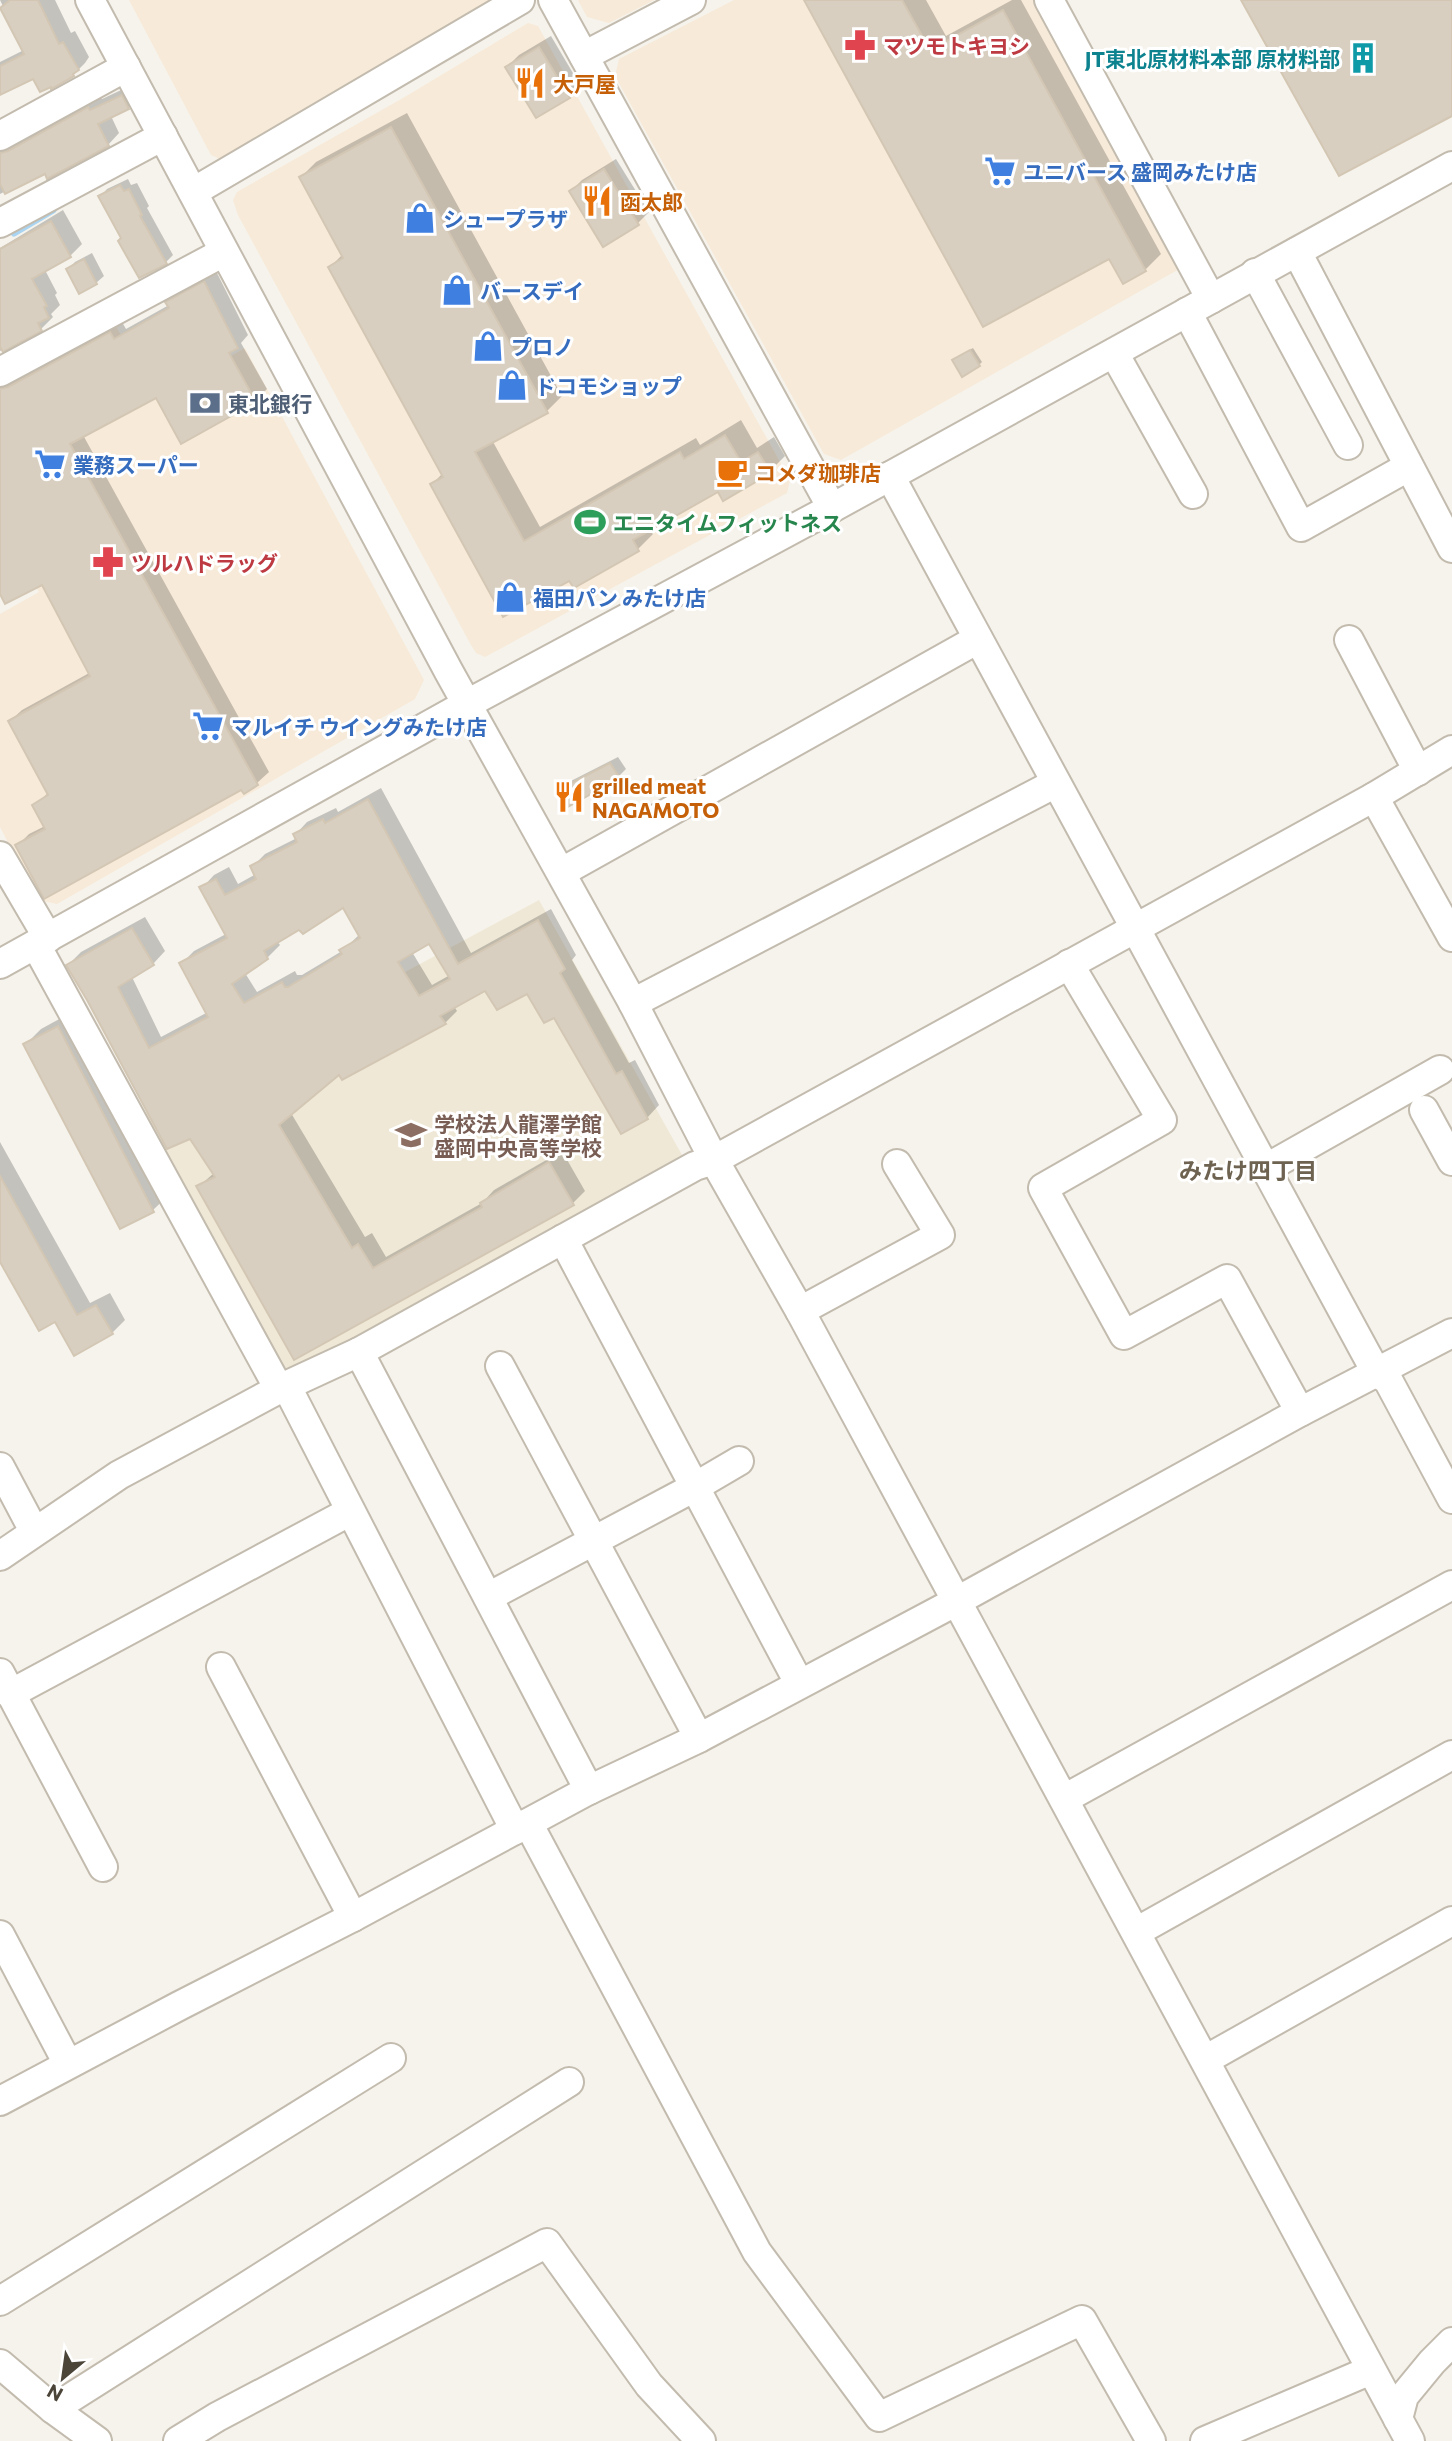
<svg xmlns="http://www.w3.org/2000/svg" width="1452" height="2441" font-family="Commissioner,'Noto Sans JP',sans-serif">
<rect width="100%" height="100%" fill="#f6f3ec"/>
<g fill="#f7ead8">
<path d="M129,0h368l-275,160 -11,-5z"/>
<path d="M578,0h76l-45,23 -22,-6z"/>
<path d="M734,0h302l145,268 -340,192 -17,-6 -209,-378 4,-17z"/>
<path d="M528,23l10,3 252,454 -3,13 -302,164 -9,-4 -5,-8 -233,-430 -5,-15 4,-8 166,-94z"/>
<path d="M113,321l43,77 89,-50 179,332 -9,19 -358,205 -19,-4 -38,-73v-213l39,-22 -39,-70v-140z"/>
</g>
<path fill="#efe8d6" d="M539,900l143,255 -56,32 2,5 -331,183 -21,-6 -135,-255z"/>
<g fill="#0003" fill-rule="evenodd">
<path d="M0,0h55l16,33 4,-2 14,26 -4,6 -12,12 -40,2 -33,16v-31l24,-12z"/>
<path d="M806,0h120l20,36 66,-36h9l140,254 -16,16 -22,12 -13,-25z"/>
<path d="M551,36l29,49 -11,12 -62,-30 12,-12z"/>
<path d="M134,84l6,12 -12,11 -17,9 8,17 -11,12 -63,26 -45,23v-47l100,-51 2,3z"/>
<path d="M407,113l155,283 -15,15 -55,29 48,87 156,-89 4,7 41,-25 16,28 17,-11 11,19 -15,15 -52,19 -68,39 3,5 -15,15 -68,30 -138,-95 11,-11 -113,-206 13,-13 -42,-77 15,-15z"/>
<path d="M616,159l33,53 -12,12 -66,-33 11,-11z"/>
<path d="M128,179l3,6 6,-2 12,23 -2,2 26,47 -7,7 -43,-24 -23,-41 7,-8z"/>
<path d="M63,210l19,34 -12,12 -25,14 12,23 -2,2 5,10 -9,9 2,3 -12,12 -41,22v-103z"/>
<path d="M92,253l12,23 -8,7 -28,-14 7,-7z"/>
<path d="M216,271l32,64 -7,8 26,46 -12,12 -99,-5 -73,39 186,337 -12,11 -13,8 -2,-3 -225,58 12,-12 16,-8 -11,-20 15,-14 -39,-71 12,-11 69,-38 -49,-89 -42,8v-219l122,-50 4,7 43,-24 -1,-2 11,-12z"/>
<path d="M973,348l9,14 -3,3 -22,-8z"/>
<path d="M618,757l8,12 -8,8 -60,14 7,-7z"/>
<path d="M381,788l90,165 80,-44 25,46 -4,5 57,103 6,-3 24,45 -12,13 -93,-103 -27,-24 -41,-3 -32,18 3,5 -12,12 -105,49 -49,41 74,124 7,-4 14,24 96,-54 12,-13 68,-39 23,40 -12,12 -278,155 -97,-171 16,-14 -146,-208 13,-13 64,-35 20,34 -12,13 -21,13 29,60 47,-25 -26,-49 12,-12 32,-17 -24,-46 12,-13 15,-8 9,17 18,-10 -4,-7 13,-13 32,-16 -2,-3 12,-13 29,-14 2,4zM344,906l16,28 -18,17 -40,24h-5l-2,-4 -38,21 -12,-19 22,-15 13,-13 -3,-4zM429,942l21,33 -18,10 -20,-33z"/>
<path d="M74,1011l95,184 -16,15 -128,-165 16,-16z"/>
<path d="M0,1142l90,161 20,-10 15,27 -13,13 -56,-13 -56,-61z"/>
</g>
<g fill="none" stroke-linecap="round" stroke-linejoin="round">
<path stroke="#a9d4f2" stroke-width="7" d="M14,233l39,-23"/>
</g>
<g fill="#d8cfc1" stroke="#d3c7b4" stroke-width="2" fill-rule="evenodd">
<path d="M10,0h28l21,44 4,-2 16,28 -6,4 1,2 -23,13v-2l-11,5 -7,-13 -33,16v-29l24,-12 -24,-46z"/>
<path d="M804,0h98l28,50 73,-40 143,261 -23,13 -14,-25 -126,68z"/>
<path d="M1241,0h211v116l-113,60z"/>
<path d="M539,47l31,51 -34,20 -31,-51z"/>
<path d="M122,95l7,14 -31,15 11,22 -62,33 -2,-5 -40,20 -5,-10v-31l8,-2 80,-44 2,3z"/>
<path d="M391,127l157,286 -73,39 49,89 156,-89 4,7 41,-24 16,27 17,-10 13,21 -48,28 -5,-9 -85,48 6,11 -65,37 -5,-7 -66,36 -73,-133 13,-7 -115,-210 15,-9 -44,-81z"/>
<path d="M604,169l35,56 -36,22 -34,-56z"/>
<path d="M120,185l4,6 5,-2 13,26 -2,1 27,48 -28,14 -21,-37 3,-3 -23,-42z"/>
<path d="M51,221l20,36 -39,22 15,27 -3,1 5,11 -11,5 4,8 -39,21 -3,-5v-98z"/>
<path d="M84,259l13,25 -18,10 -13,-25z"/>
<path d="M204,281l34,67 -9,5 27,49 -75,42 -25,-46 -86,46 188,341 -14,9 -3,-4 -197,109 -29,-54 30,-16 -13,-24 16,-10 -40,-74 82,-45 -48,-91 -37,19 -5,-10v-205l8,-2 102,-55 4,7 55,-31 -4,-6z"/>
<path d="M970,350l10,16 -18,11 -10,-17z"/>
<path d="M610,763l10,15 -54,30 -10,-17z"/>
<path d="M368,799l90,165 80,-44 27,49 -5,4 56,101 6,-3 26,48 -27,15 -67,-116 -10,5 -17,-29 -30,16 -12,-19 -45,25 6,8 -104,56 -3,-5 -60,50 73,123 6,-4 15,24 109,-61 -2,-4 69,-41 25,43 -280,155 -98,-174 19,-9 -25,-38 -23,10 -80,-149 -21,-35 66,-37 22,37 -36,22 31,61 59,-31 -29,-54 48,-25 -28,-51 17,-8 9,16 31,-16 -6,-13 47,-24 -4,-8 30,-15 2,4zM343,908l17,30 -21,12 3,4 -54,33h-3l-3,-5 -38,21 -12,-19 36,-25 -4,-8 35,-21 4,4zM429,944l21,35 -31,17 -21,-34z"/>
<path d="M58,1026l96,186 -34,17 -97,-185z"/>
<path d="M0,1176l77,139 19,-10 17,29 -39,22 -19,-34 -16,9 -39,-69z"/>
</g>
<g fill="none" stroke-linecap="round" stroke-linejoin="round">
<defs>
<g id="minor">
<path d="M90,0l359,672 184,331 81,157 86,151 610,1130"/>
<path d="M553,0l279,508"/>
<path d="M1049,0l162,299"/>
<path d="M584,56l107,-56"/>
<path d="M0,136l126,-69"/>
<path d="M193,192l327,-192"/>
<path d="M0,223l163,-87"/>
<path d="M1297,252l155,296"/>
<path d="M1255,273l93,172"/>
<path d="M1187,312l114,215 107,-60"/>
<path d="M1114,353l79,141"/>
<path d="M0,372l224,-120"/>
<path d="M890,476l486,896 12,8 64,119"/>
<path d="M1349,640l69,131"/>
<path d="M1374,797l78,140"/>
<path d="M0,856l48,82"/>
<path d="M562,872l416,-233"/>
<path d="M36,945l243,444"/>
<path d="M0,964l467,-260 365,-196 620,-342"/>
<path d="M1069,964l93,156 -119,68 81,147 103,-56 73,133"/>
<path d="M633,1003l423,-220"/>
<path d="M1424,1110l28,51"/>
<path d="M1265,1169l175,-99"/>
<path d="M563,1239l236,444"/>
<path d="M800,1311l140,-76 -43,-71"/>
<path d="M359,1352l230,438"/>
<path d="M500,1366l199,372"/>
<path d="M287,1387l228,443"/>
<path d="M0,1467l34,64"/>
<path d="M0,1556l119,-81 160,-86 80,-37 336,-186 19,-6 660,-363 78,-47"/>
<path d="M488,1597l205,-109 46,-27"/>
<path d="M221,1667l132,250"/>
<path d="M0,1673l103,194"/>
<path d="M10,1694l339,-182"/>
<path d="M1064,1799l388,-214"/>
<path d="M528,1823l229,429 122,165 203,-97 69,121"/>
<path d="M1136,1932l316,-177"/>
<path d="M0,1935l68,129"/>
<path d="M1205,2060l247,-139"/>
<path d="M0,2101l179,-95 174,-89 236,-127 110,-52 258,-137 343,-189 152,-79"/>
<path d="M0,2301l391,-243"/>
<path d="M0,2364l53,45 44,32"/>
<path d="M53,2409l516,-327"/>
<path d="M1398,2419l6,-23 28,-34 20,-20"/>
<path d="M178,2441l39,-24 330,-174 102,142 52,56"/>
<path d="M1205,2441l166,-71"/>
</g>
</defs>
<use href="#minor" stroke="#c2bbae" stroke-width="32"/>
<use href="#minor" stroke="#fff" stroke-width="28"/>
</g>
<defs>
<symbol id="pharmacy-bare" viewBox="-9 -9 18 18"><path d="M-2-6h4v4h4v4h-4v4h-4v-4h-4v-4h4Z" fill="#e0444e" stroke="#fff" stroke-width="2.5" paint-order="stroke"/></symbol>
<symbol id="building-bare" viewBox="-9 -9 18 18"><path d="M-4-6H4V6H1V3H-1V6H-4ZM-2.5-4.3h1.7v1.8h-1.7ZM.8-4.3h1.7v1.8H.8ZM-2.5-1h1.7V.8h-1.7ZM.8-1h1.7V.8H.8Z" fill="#0f9aa8" stroke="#fff" stroke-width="2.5" paint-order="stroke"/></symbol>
<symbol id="restaurant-bare" viewBox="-9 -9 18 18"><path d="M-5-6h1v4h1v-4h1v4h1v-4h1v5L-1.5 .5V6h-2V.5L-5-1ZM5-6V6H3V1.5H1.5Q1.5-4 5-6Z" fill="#e8710a" stroke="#fff" stroke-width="2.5" paint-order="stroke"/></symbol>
<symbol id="supermarket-bare" viewBox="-9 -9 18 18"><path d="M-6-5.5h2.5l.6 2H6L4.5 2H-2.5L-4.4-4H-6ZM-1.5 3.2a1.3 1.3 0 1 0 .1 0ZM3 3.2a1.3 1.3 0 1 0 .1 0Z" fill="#3f7fe0" stroke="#fff" stroke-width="2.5" paint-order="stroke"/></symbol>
<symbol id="shop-bare" viewBox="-9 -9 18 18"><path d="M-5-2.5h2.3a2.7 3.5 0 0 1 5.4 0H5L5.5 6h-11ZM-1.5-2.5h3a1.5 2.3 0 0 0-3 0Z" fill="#3f7fe0" stroke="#fff" stroke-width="2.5" paint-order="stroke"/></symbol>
<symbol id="bank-bare" viewBox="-9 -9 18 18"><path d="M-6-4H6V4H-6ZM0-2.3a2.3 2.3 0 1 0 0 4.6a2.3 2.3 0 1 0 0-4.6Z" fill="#5c6f8a" stroke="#fff" stroke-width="2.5" paint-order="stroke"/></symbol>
<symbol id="cafe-bare" viewBox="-9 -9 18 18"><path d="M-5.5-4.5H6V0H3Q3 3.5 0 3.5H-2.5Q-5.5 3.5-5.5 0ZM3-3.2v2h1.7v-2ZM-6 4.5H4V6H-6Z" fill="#e8710a" stroke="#fff" stroke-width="2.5" paint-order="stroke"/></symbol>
<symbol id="stadium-bare" viewBox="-9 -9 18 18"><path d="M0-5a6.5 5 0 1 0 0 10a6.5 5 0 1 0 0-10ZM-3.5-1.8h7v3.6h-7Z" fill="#2e9e5b" stroke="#fff" stroke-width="2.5" paint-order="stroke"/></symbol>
<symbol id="school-bare" viewBox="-9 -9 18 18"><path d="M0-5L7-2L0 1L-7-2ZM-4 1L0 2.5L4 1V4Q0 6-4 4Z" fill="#8d6e63" stroke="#fff" stroke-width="2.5" paint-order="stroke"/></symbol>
</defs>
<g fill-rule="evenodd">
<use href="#pharmacy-bare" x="838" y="23" width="44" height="44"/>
<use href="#building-bare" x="1341" y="36" width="44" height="44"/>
<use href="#restaurant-bare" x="508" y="61" width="44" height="44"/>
<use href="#supermarket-bare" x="978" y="149" width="44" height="44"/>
<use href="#restaurant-bare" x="575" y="179" width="44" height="44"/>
<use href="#shop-bare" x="398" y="196" width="44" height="44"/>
<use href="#shop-bare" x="435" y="268" width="44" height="44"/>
<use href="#shop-bare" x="466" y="324" width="44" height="44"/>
<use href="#shop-bare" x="490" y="363" width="44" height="44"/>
<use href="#bank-bare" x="183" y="381" width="44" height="44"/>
<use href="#supermarket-bare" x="28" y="442" width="44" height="44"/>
<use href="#cafe-bare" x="710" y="450" width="44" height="44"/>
<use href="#stadium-bare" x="568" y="500" width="44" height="44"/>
<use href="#pharmacy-bare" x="86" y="540" width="44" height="44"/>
<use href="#shop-bare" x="488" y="575" width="44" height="44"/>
<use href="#supermarket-bare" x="186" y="704" width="44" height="44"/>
<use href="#restaurant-bare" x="547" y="775" width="44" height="44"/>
<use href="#school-bare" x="389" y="1113" width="44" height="44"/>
</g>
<g text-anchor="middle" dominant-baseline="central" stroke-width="6" stroke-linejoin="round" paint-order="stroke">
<g font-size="21" font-weight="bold" fill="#be3a42" stroke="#fff" text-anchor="start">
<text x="883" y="45">マツモトキヨシ</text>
<text x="131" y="562">ツルハドラッグ</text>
</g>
<g font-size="21" font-weight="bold" fill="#0d838f" stroke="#fff" text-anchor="end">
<text x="1340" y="58">JT東北原材料本部 原材料部</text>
</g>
<g font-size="21" font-weight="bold" fill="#c56008" stroke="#fff" text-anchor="start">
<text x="553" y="83">大戸屋</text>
<text x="620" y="201">函太郎</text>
<text x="755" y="472">コメダ珈琲店</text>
<text x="592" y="785">grilled meat<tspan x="592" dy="24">NAGAMOTO</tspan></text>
</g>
<g font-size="21" font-weight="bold" fill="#366cbe" stroke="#fff" text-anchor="start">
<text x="1023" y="171">ユニバース 盛岡みたけ店</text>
<text x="443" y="218">シュープラザ</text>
<text x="480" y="290">バースデイ</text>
<text x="511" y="346">プロノ</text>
<text x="535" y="385">ドコモショップ</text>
<text x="73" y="464">業務スーパー</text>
<text x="533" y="597">福田パン みたけ店</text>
<text x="231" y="726">マルイチ ウイングみたけ店</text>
</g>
<g font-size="21" font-weight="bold" fill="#4e5e75" stroke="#fff" text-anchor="start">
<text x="228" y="403">東北銀行</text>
</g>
<g font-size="21" font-weight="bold" fill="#27864d" stroke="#fff" text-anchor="start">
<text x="613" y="522">エニタイムフィットネス</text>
</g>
<g font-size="21" font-weight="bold" fill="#785e54" stroke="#fff" text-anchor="start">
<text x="434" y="1123">学校法人龍澤学館<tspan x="434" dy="24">盛岡中央高等学校</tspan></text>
</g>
<g font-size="23" font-weight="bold" fill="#6e6250" stroke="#fff">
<text x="1248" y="1170">みたけ四丁目</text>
</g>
</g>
<g transform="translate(63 2378) rotate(209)" stroke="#ffffff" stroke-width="5" paint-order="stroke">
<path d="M0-5L12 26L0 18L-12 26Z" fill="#4b4439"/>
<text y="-10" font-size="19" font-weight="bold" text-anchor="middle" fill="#4b4439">N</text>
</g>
</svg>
